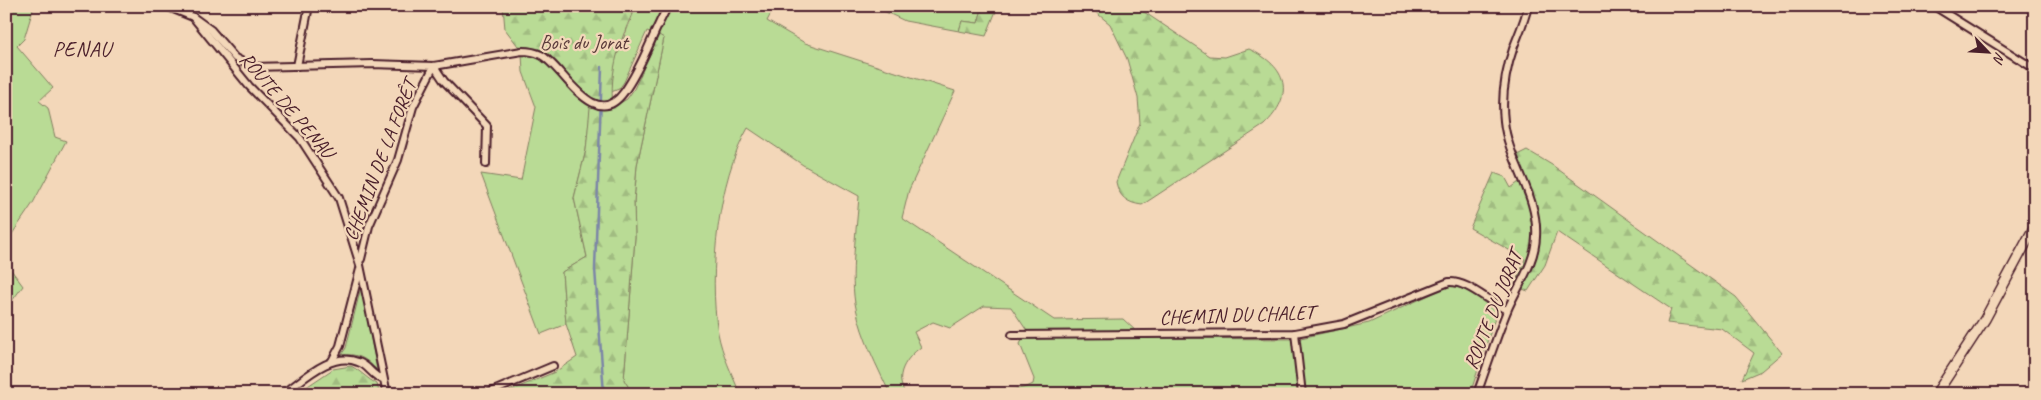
<svg xmlns="http://www.w3.org/2000/svg" width="2041" height="400" font-family="Caveat,sans-serif">
<defs>
<pattern id="forest-firs" width="22" height="20" patternUnits="userSpaceOnUse" patternTransform="scale(1.25)"><rect width="22" height="20" fill="#b9db95"/><path d="M5 1l3.5 6h-7zM16 11l3.5 6h-7z" fill="#a1bc81"/></pattern>
</defs>
<rect width="100%" height="100%" fill="#f3d7b9"/>
<filter id="ink" filterUnits="userSpaceOnUse"><feTurbulence type="fractalNoise" baseFrequency=".02" numOctaves="2"/><feDisplacementMap in="SourceGraphic" scale="10" xChannelSelector="R" yChannelSelector="G"/><feConvolveMatrix kernelMatrix="1 2 1 2 8 2 1 2 1" color-interpolation-filters="sRGB"/></filter>
<g filter="url(#ink)">
<g fill="#b9db95" stroke="#827d60">
<path d="M6,6h28l-10,33 -7,7 36,42 -14,13 9,7 7,29 11,4 -33,62 -27,40z"/>
<path d="M636,6h139l-8,15 38,22 150,48 -46,99 -7,28 152,102 69,-1 14,13 4,6 155,1 73,-16 73,-34 14,-4 7,2 34,25 -27,82h-290l-1,-2 -6,2h-175c11,-6 23,-3 35,-10l1,-5 -14,-35 7,-13 -16,-24 -27,-1 -34,22 -17,-6 -19,10 7,15c-15,11 -28,29 -15,47h-16c-13,-28 -28,-56 -34,-86 -7,-29 1,-82 3,-112l-56,-31 -55,-37c-30,51 -40,146 -30,205 4,21 14,41 22,61h-107l-9,-14 11,-143 -1,-35 3,-37 27,-127 -17,-7 -23,51 -5,7 -8,3 3,-29z"/>
<path d="M873,6h110l-5,17 -16,-2 -3,10 -54,-10z"/>
<path d="M522,54c36,4 38,41 69,50l-5,46 -12,48 13,59 -25,15 4,52 -25,10 -60,-160 40,6 15,-73 -13,-35z"/>
<path d="M6,263l17,23 -17,23z"/>
<path d="M361,287l16,83c-11,-12 -20,-17 -36,-15l5,-7z"/>
</g>
<g fill="url(#forest-firs)" stroke="#827d60">
<path d="M503,6h133c-16,33 -27,65 -23,101l14,-8 7,-10 25,-54 5,3 -27,127 -3,37 1,35 -11,143 9,14h-131l53,-22 22,-15 -11,-33 -4,-52 25,-15 -13,-59 12,-48 5,-53c-20,-11 -30,-38 -49,-47 -7,-3 -16,-3 -24,-4l-13,-17z"/>
<path d="M983,6h15l-12,30 -27,-5 3,-10 16,2z"/>
<path d="M1088,6h47l75,50 15,1 24,-8c39,18 46,46 15,76l-122,80c-15,-2 -23,-8 -26,-23l24,-59 -2,-25 -11,-39 -17,-35z"/>
<path d="M1527,150l25,15 184,132 46,56 -21,18 -19,8 12,-26 -32,-24 -55,-6 4,-14 -114,-77 -12,33 -17,26 -14,-5 11,-27 -55,-31 24,-55 11,4 6,11 12,-9 -6,-24z"/>
<path d="M351,366c10,5 16,13 26,18l3,10h-84l37,-25z"/>
</g>
<g fill="none" stroke-linecap="round" stroke-linejoin="round">
<path stroke="#7c86a7" stroke-width="2.5" d="M602,67l-7,202 9,125"/>
<defs>
<g id="minor">
<path d="M166,6l27,11 56,69 51,52 39,60 21,67 27,129"/>
<path d="M1934,6l101,63"/>
<path d="M193,17l18,13 24,28 18,9 119,-3 62,2 88,-15c6,0 13,1 19,4 21,10 53,79 83,37 19,-26 28,-58 44,-86"/>
<path d="M297,66l12,-60"/>
<path d="M434,66l10,15 43,45 -1,38"/>
<path d="M361,259l8,-33 29,-66 15,-53 21,-41"/>
<path d="M1295,333l7,61"/>
<path d="M1012,335l283,-2 49,-9 105,-42c19,-1 39,20 58,28"/>
<path d="M332,361l8,-15 20,-77"/>
<path d="M283,394c20,-14 48,-43 75,-32 11,3 14,15 25,17"/>
<path d="M486,394l67,-28"/>
<path d="M1477,394c10,-28 19,-56 30,-83 10,-24 28,-47 29,-74 3,-41 -28,-76 -32,-116 -3,-25 2,-52 10,-75 5,-13 11,-26 14,-40"/>
</g>
<path id="secondary" d="M1936,394l49,-75 50,-93"/>
</defs>
<use href="#minor" stroke="#4a1f2b" stroke-width="10"/>
<use href="#secondary" stroke="#4a1f2b" stroke-width="12"/>
<use href="#minor" stroke="#f3d7b9" stroke-width="6"/>
<use href="#secondary" stroke="#f3d7b9" stroke-width="9"/>
</g>
</g>
<g text-anchor="middle" dominant-baseline="central" stroke-width="4.5" stroke-linejoin="round" paint-order="stroke">
<g font-size="20" fill="#5b3b3b" stroke="#f3d7b9">
<text x="584" y="42">Bois du Jorat</text>
</g>
<g font-size="20" fill="#4a1f2b" stroke="#f3d7b9">
<text transform="translate(287 105) rotate(49)">ROUTE DE PENAU</text>
<text transform="translate(380 160) rotate(-69)">CHEMIN DE LA FORÊT</text>
<text transform="translate(1493 310) rotate(-68)">ROUTE DU JORAT</text>
<text transform="translate(1237 315) rotate(-2)">CHEMIN DU CHALET</text>
</g>
<g font-size="21" letter-spacing="1" fill="#4a1f2b" stroke="#f3d7b9">
<text x="82" y="49">PENAU</text>
</g>
</g>
<rect width="2041" height="400" fill="none" stroke="#f3d7b9" stroke-width="25"/>
<rect x="12" y="12" width="2016" height="375" fill="none" stroke="#4a1f2b" stroke-width="2" filter="url(#ink)"/>
<g transform="translate(1988 52) rotate(115)" stroke="#f3d7b9" stroke-width="4" paint-order="stroke">
<path d="M0-4L9 19L0 12L-9 19Z" fill="#4a1f2b"/>
<text y="-8" font-size="14" font-weight="bold" text-anchor="middle" fill="#4a1f2b">N</text>
</g>
</svg>
